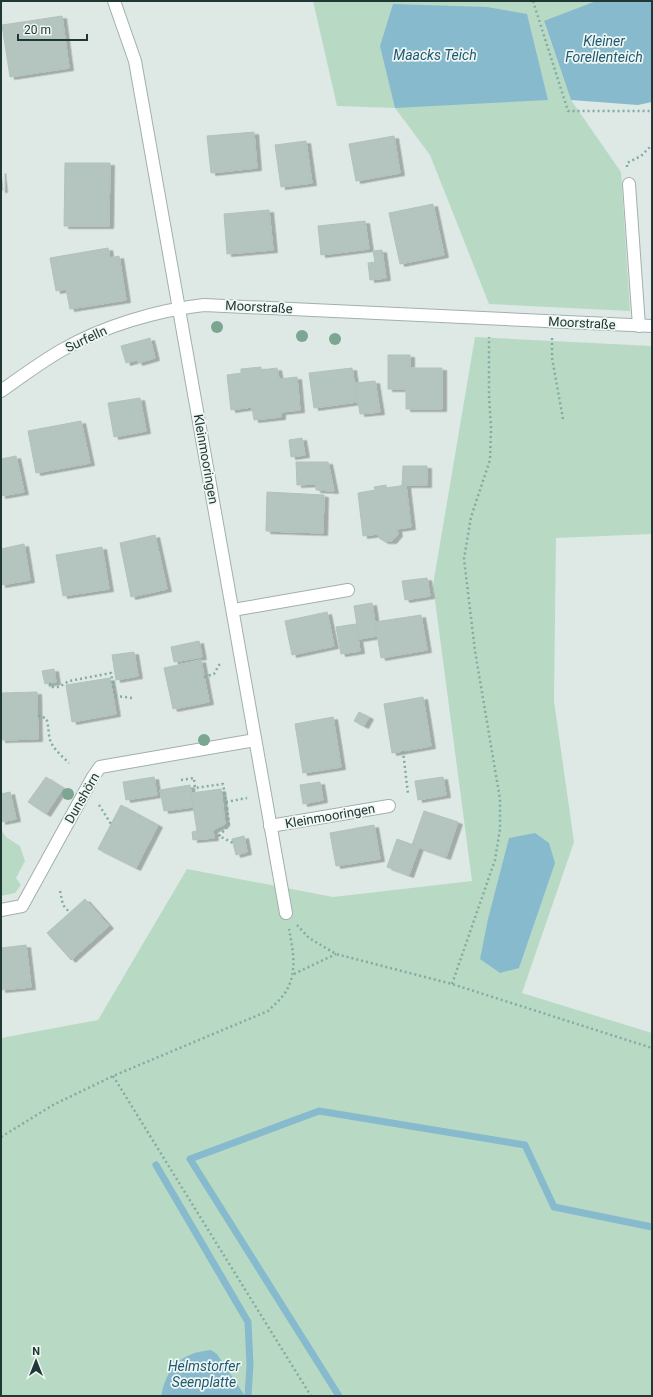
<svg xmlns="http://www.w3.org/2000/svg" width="653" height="1397" font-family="Roboto,sans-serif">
<defs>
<filter id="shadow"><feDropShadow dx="4.5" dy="2.5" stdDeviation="0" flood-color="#0004"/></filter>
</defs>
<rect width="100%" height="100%" fill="#dee9e6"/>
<g fill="#b8dac5">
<path d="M313,1h283l-52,21 27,78 50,72 9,139 -141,-7 -59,-149 -35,-47 -58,-2z"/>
<path d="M475,337l177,9v188l-96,4 -2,163 20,141 -52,151 130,40v363h-651v-358l97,-18 89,-151 146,28 139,-16 -39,-296z"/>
<path d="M1,830l5,7 14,9 5,15 -9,17 5,7 -6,8 -14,3z"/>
</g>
<g fill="#88bacd">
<path d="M596,1h56v101l-14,3 -67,-5 -27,-79z"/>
<path d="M393,4l94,3 40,7 21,86 -153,8 -15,-62z"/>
<path d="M535,833l14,10 6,20 -36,105 -19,5 -20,-14 8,-40 21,-81z"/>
<path d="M211,1350l6,4 28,42h-84c6,-29 19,-43 50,-46z"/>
</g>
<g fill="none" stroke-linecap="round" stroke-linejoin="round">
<g stroke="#88bacd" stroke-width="7">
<path d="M156,1165l92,157 2,43 -2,31"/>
<path d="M339,1396l-149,-237 129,-48 206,34 29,62 98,20"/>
</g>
</g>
<g fill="#b4c4bf" stroke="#b1c2bd" filter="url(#shadow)">
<path d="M62,16l7,52 -59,9 -8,-52z"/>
<path d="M254,132l3,36 -46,5 -4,-37z"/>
<path d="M394,136l6,37 -44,8 -7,-37z"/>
<path d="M306,141l6,42 -31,4 -6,-42z"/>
<path d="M65,163h45l-1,63h-45z"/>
<path d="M1,171l2,19h-2z"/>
<path d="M433,204l11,51 -44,9 -11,-51z"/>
<path d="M269,210l4,40 -46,4 -3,-40z"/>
<path d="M365,221l4,28 -48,6 -3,-29z"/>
<path d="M108,248l2,10 9,-2 7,44 -56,9 -4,-20 -10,2 -6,-33z"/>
<path d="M382,250l4,28 -16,2 -2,-17 7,-1 -2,-11z"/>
<path d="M150,338l5,20 -17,5 -1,-3 -11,3 -5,-17z"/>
<path d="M388,355h22v13h32v41h-36v-20h-18z"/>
<path d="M261,367v3l16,-2 2,11 18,-2 3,33 -19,2v5l-27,3 -2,-13 -21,3 -4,-35 14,-2v-4z"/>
<path d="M352,368l5,34 -43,6 -5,-35z"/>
<path d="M375,381l5,31 -20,2 -5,-31z"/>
<path d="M140,398l6,33 -32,6 -6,-34z"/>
<path d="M81,421l9,42 -54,10 -8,-42z"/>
<path d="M302,438l3,17 -14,2 -2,-17z"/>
<path d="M16,456l8,36 -23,4v-37z"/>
<path d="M296,462h32l6,29 -18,-1v-6l-19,1z"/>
<path d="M403,466h24v19h-25z"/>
<path d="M386,485v3l20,-3 5,42 -14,2 1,5 -6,7h-8l-5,-3 -1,-4 -15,2 -5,-43 17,-3 -1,-3z"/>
<path d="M267,492l57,3 -1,38 -57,-2z"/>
<path d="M155,535l12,54 -36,8 -11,-54z"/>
<path d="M24,544l6,36 -29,5v-36z"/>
<path d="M102,547l7,42 -46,7 -7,-41z"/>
<path d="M427,578l3,18 -25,4 -3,-19z"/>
<path d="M372,603l5,33 -18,3 -5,-33z"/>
<path d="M327,612l7,34 -42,9 -7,-34z"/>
<path d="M421,615l6,35 -46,8 -6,-36z"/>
<path d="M356,624l4,27 -19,3 -5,-27z"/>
<path d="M199,641l3,16 -28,5 -3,-15z"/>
<path d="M134,652l4,24 -22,4 -4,-25z"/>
<path d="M201,660l8,42 -36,7 -9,-41z"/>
<path d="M54,669l2,13 -11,2 -3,-13z"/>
<path d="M110,678l6,36 -44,8 -6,-37z"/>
<path d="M37,692l1,47 -37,1v-47z"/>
<path d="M423,697l8,49 -39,7 -8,-49z"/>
<path d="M359,712l10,5 -5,9 -10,-5z"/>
<path d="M333,717l8,50 -38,6 -8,-49z"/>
<path d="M46,777l17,11 -17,26 -18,-12z"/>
<path d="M154,777l3,18 -31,5 -3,-18z"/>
<path d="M443,777l3,18 -28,5 -3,-19z"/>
<path d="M320,782l3,18 -20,4 -3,-19z"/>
<path d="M190,785l3,22 -29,4 -4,-21z"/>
<path d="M221,789l4,35 -12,6 1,8 -21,2 -1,-8 5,-1 -6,-38z"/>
<path d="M10,792l6,27 -15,3v-28z"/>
<path d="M121,805l37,20 -22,43 -38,-19z"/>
<path d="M424,811l34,11 -12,35 -34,-12z"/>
<path d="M374,825l6,34 -44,7 -6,-33z"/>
<path d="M244,836l3,16 -11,3 -4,-16z"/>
<path d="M397,839l22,8 -10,28 -22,-8z"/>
<path d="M85,899l24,27 -38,34 -24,-27z"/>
<path d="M26,945l5,42 -30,3v-42z"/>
</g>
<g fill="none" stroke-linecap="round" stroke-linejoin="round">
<defs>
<g id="service">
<path d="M629,184l10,142"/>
<path d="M233,610l115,-20"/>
<path d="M270,826l119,-20"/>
</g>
<g id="minor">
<path d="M114,1l21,60 151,852"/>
<path d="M1,391c20,-14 40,-29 61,-41 41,-24 96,-40 142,-45l448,21"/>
<path d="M1,910l21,-4 71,-129 7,-10 155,-27"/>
</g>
</defs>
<use href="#service" stroke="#a1b0ad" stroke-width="14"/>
<use href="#minor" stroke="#a1b0ad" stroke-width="14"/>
<g stroke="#80aca3" stroke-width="2.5" stroke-dasharray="2 3" stroke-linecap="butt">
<path d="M533,1l35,110h84"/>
<path d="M627,167v-4l14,-7 11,-11"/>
<path d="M552,338v20l11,61"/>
<path d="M204,677l10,-3 5,-9 4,-1"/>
<path d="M50,683l1,4h8l10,-6 42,-8 4,23 18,2"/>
<path d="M38,716l8,2c3,7 2,15 4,22 3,9 13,17 19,23"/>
<path d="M403,751l5,43"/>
<path d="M181,780l13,-2 1,10 28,-4 4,24 -4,1"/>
<path d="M226,802l21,-4"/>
<path d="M99,805l12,19"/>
<path d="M227,808l2,17 -10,11 14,7"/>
<path d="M60,891l3,14 7,8"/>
<path d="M297,925l12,13 27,16 116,30 200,64"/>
<path d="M294,974l42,-20"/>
<path d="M452,984l43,-124 5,-31v-30l-25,-148 -11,-92 7,-42 19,-57 1,-31 -2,-34v-58"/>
<path d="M113,1076l198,320"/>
<path d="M1,1137l52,-32 60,-29 155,-65c6,-6 13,-12 17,-18 13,-20 8,-42 4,-64"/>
</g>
<use href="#service" stroke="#fff" stroke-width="12"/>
<use href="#minor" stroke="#fff" stroke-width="12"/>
</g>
<g fill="#7ca592">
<circle cx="217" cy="327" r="6"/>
<circle cx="302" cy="336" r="6"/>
<circle cx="335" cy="339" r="6"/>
<circle cx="204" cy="740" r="6"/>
<circle cx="68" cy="794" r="6"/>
</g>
<g text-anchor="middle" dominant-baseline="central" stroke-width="3.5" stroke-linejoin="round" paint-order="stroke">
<g font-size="13" fill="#203835" stroke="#eff6f3">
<text transform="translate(259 307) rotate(3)">Moorstraße</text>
<text transform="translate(582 323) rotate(3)">Moorstraße</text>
<text transform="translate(86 339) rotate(-25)">Surfelln</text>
<text transform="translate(206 459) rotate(80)">Kleinmooringen</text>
<text transform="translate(82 798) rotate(-60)">Dunshörn</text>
<text transform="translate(330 816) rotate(-10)">Kleinmooringen</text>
</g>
<g font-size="14" font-style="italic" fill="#1d5971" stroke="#eff6f3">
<text x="604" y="41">Kleiner<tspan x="604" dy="16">Forellenteich</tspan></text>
<text x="435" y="55">Maacks Teich</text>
<text x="204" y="1366">Helmstorfer<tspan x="204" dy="16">Seenplatte</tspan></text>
</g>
</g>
<rect width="653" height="1397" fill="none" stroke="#203835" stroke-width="4"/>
<g transform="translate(36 1361)" stroke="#eff6f3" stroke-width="3" paint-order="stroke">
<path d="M0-3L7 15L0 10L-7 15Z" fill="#203835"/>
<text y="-6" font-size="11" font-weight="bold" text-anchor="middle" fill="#203835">N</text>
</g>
<path d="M18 34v6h69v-6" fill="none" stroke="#203835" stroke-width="2"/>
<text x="24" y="34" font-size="12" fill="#203835" stroke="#eff6f3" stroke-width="3" paint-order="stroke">20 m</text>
</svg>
